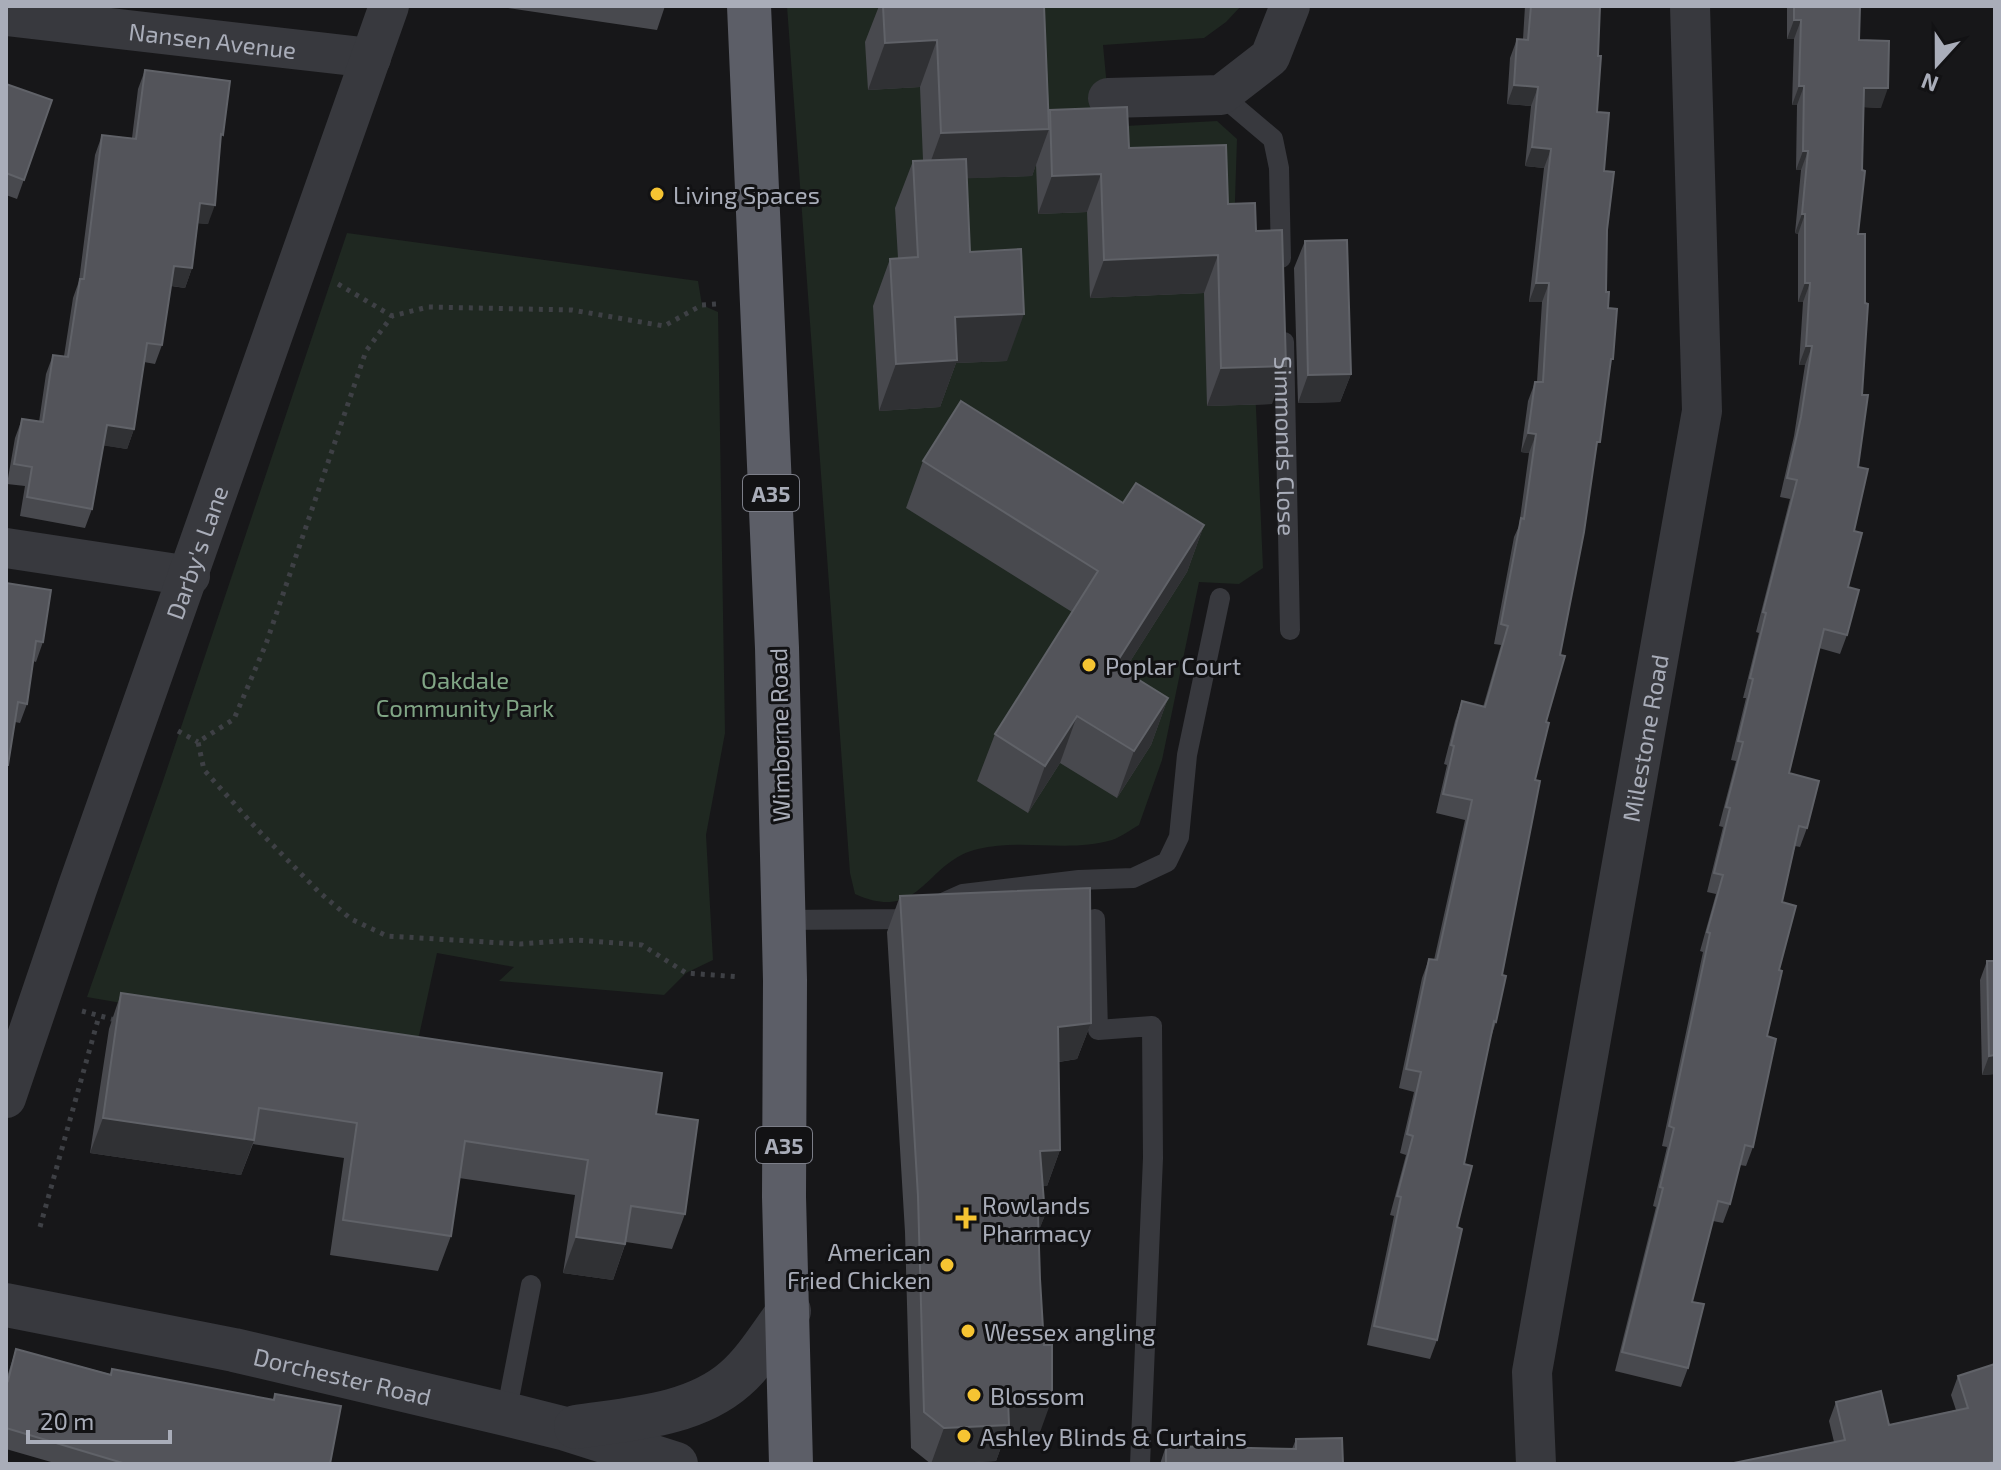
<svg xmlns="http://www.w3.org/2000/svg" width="2001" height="1470" font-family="'Exo 2',sans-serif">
<rect width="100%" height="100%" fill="#171719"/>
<g fill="#1f2821">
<path d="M787,6h454l-15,16 -22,16 -101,7 5,53 -1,29 110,-6 20,18 -8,245 26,2 8,182 -24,16 -40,-2 -37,178 -23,65c-9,5 -18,12 -27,15 -44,13 -90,-2 -134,9 -53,12 -56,75 -123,45l-5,-21z"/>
<path d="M347,233l351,48 4,24 16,7 7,421 -19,102 7,125 -27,13 -22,22 -165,-14 15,-14 -77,-14 -22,101 -328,-57 76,-216z"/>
</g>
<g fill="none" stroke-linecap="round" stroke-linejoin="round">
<g stroke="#3e4045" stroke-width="5" stroke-dasharray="4 6" stroke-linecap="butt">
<path d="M338,284l54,32"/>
<path d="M716,304l-14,1 -38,21 -92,-16 -144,-3 -36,9 -26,35 -100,293 -32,75 -36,23 6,28 53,59 62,63 32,27 36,17 133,8 55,-4 67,5 44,28 54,4"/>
<path d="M178,731l20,11"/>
<path d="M82,1011l37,10"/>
<path d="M40,1227l59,-211"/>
</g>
<g stroke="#38393e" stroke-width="20">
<path d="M1221,95l52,44 6,29 2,90"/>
<path id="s1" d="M1284,342l6,288"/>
<path d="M1095,919l3,111 54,-4 1,132 -13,306"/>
<path d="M783,920l124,-1 56,-25 116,-14 54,-2 34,-16 12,-25 8,-82 33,-157"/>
<path d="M506,1414l25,-129"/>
</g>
<g stroke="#38393e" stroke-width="40">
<path id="s2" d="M6,16l365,42"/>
<path d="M1108,98l113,-3 49,-38 20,-51"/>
<path d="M6,548l184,28"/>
<path id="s3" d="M6,1098l71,-209 312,-883"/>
<path id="s4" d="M1536,1464l-4,-92 170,-961 -12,-405"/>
</g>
<g stroke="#38393e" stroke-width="44">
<path id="s5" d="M6,1305l228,45 272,64 60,15 110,35"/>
<path d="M576,1427c52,-8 117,-11 159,-48 21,-18 37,-46 54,-68"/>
</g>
<path stroke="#5c5e67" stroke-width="44" d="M749,6l28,642 8,332 -1,217 7,267"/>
</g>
<g fill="#48494e">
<path d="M508,6h157l-8,24 -149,-22z"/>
<path d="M879,6h165l5,107 1,-3 79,38 99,56 28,27 16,173 -65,2 -3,-113 -114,5 -3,-86 -49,2 -2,-50 -4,12 -65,2 3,74 37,109 -51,2 -16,44 -61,4 -6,-105 17,-47 8,-1 -3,-50 18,-47 10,-1 -3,-73 -52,3 -3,-48z"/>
<path d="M1525,6h75l-2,50 -1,56 7,59 3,59 -1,62 2,16 1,62 -14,86 -60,324 -33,195 -6,47 -5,15 -27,127 -7,63 -20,113 -7,19 -63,-14 27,-129 -4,-1 16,-60 -6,-2 14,-61 -15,-4 23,-110 7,-19 5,1 31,-140 -29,-7 11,-48 -3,-1 11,-43 7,-20 21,6 18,-62 -7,-1 20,-107 5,-11 10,-73 -8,-1 7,-51 7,-19h2l5,-80h-13l15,-134 -19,-2 6,-60 -24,-2 3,-46 7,-19h6z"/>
<path d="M1787,6h73l-1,34 22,68 -17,-1 -6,127v233l-4,64 -6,56 -1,48 -7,19 -21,-6 -30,125 18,55 -7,19 -5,-1 -13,56 -3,68 -12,66 -14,111 -7,19 -6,-1 -10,39 -7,19 -10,-2 -21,81 -4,66 -7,19 -66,-16 41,-164 -3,-1 14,-59 -5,-1 41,-194 -3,-1 16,-57 -9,-2 16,-65 -4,-1 17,-65 -5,-1 15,-62h-3l16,-65 -3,-1 34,-133 -10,-2 14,-61 11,-71h-6l4,-63h-5v-68l-3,-1 6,-63h-5l1,-65h-5l2,-66h-7z"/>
<path d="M145,70l76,72 -13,82 -10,-1 -6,45 -7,20 -14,-2 -9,59 -7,19 -11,-2 -10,67 -7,20 -24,-4 -11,64 -7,19 -65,-12 5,-30 -18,-2 8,-46 7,-19 17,3 7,-48 7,-19 11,1 9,-58 6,-17 16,-126 7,-20 30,3 6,-49z"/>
<path d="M6,84l46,16 -35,99 -11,-4z"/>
<path d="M1305,241l46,133 -11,28 -42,1 -4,-135z"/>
<path d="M923,461l200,42 81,22 -17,47 -63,99 44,27 -17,47 -34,53 -57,-35 -32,50 -51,-32 18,-47 77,-122 -166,-104z"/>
<path d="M6,583l37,59 -7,20 -3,-1 -6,43 -7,19 -5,-1 -7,43 -2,6z"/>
<path d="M900,896l191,127 -14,36 -18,3 1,88 -13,36h-4l2,29 -7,17 1,203 -34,1 -9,25 -65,3 -20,-16 -6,-216 -18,-300z"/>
<path d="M1987,961h8v113l-13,1 -2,-95z"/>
<path d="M121,993l535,121 29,100 -13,35 -46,-7 -13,38 -50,-7 12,-78 -116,-17 -8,58 -13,35 -108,-16 14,-97 -91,-14 -12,31 -151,-22 19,-124z"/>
<path d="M16,1349l94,25 2,-5 161,31 2,-6 55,70h-272l-52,-15v-69z"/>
<path d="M1958,1376l37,88 -161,-22 -5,-21 7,-19 53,23 67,-15 -5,-15z"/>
<path d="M1296,1439l47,25h-183l6,-18 126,3z"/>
</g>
<g fill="#303134">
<path d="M1794,20h7l-7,19h-7z"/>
<path d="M937,40l-17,47 -52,3 17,-47z"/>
<path d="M1514,85l24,2 -7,19 -24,-2z"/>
<path d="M1799,86h5l-7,19h-5z"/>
<path d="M1864,88h24l-7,20 -24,-1z"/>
<path d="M1049,129l-17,47 -108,4 17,-47z"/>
<path d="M1532,147l19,2 -7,19 -19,-2z"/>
<path d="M1803,151h5l-7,19h-5z"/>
<path d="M1101,174l-14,38 -49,2 14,-38z"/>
<path d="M200,203l15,2 -7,19 -15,-1z"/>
<path d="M1802,214h3l-7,20 -3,-1z"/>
<path d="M1218,255l-14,38 -114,5 14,-38z"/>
<path d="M174,266l18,2 -7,20 -18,-3z"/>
<path d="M1536,283h13l-7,19h-13z"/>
<path d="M1805,283h5l-7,19h-5z"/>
<path d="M1024,314l-17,47 -51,2 -16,44 -61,4 17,-47 59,-47z"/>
<path d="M1806,346h6l-7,19h-6z"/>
<path d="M1286,366l-14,38 -65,2 14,-38z"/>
<path d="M1351,374l-11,28 -42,1 10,-28z"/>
<path d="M107,425l27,4 -7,20 -27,-4z"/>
<path d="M1528,433l8,1 -7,19 -8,-1z"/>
<path d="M1204,525l-17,47 -89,140 17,-47z"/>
<path d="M1168,698l-17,47 -34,53 17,-47z"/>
<path d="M1077,716l-17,47 -32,50 17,-47z"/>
<path d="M1091,1023l-14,36 -32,5 13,-37z"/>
<path d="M1995,1055v19l-13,1 7,-19z"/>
<path d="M103,1118l151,22 -13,35 -151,-22z"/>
<path d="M1060,1150l-13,36 -20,1 13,-36z"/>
<path d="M1045,1215l-14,36 7,-35z"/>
<path d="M576,1237l49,7 -12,36 -50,-7z"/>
<path d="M1052,1399l-13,36 -34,1 -9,25 -65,3 13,-36 64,-28z"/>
</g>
<g fill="#53545a" stroke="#606268" stroke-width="2">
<path d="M883,6h161l5,123 -108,4 -4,-93 -52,3z"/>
<path d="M1531,6h69l-2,50h3l-4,56 12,1 -5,58 10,1 -7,58 -1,62h3l-1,16 9,1 -4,50h-2l-11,83h-3l-13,90 -24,123 5,1 -19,66 3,1 -14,57 5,1 -38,194 4,1 -10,46 -2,-1 -30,143 8,2 -15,61 5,2 -25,111 -63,-14 27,-129 -4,-1 16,-60 -6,-2 14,-62 -15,-3 23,-110 8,1 35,-160 -29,-6 11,-48 -3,-1 11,-44 23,6 23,-81 -7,-2 20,-106 3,1 12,-85 -8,-1 7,-51h8l6,-99h-13l15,-134 -19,-2 6,-60 -24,-2 3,-46 11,1z"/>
<path d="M1794,6h66l-1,34 30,1 -1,47h-24l-2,82 3,1 -7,63h7v69l3,1 -6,91h6l-10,72 10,2 -14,62 8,2 -14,54 11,3 -12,45 -23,-6 -35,144 30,8 -12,47 -8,-2 -17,76 14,4 -17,64 3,1 -15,65 9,3 -23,108 -8,-2 -15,59 -12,-3 -26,101 12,2 -16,64 -66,-16 41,-164 -3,-1 14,-59 -5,-2 41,-193 -3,-1 16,-57 -9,-2 16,-65 -4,-1 17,-65 -5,-1 15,-62 -3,-1 16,-65 -3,-1 34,-132 -10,-2 14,-61 11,-71h-6l4,-63h-5v-69h-3l6,-63h-5l1,-65h-5l2,-66h-7z"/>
<path d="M145,70l85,11 -7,54 -2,-1 -6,71 -15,-2 -8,65 -18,-2 -12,79 -15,-2 -13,86 -27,-4 -15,84 -65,-12 5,-30 -18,-3 8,-45 21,3 10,-67 15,2 12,-78h4l18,-144 34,4z"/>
<path d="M6,84l46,16 -28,80 -18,-7z"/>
<path d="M1127,107l2,41 97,-3 2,59 27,-1 1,28 26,-1 4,136 -65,2 -3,-113 -114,5 -3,-86 -49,2 -2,-66z"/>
<path d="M966,159l4,93 51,-3 3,65 -69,3 2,43 -61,4 -6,-105 28,-2 -5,-96z"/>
<path d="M1347,240l4,134 -43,1 -3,-134z"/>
<path d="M961,401l162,102 13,-20 68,42 -89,140 53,33 -34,53 -57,-35 -32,50 -50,-32 103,-163 -175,-110z"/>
<path d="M6,583l45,7 -8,52 -7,-1 -9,63 -9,-2 -10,63h-2z"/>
<path d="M1090,888l1,135 -33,4 2,123 -20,1 5,64 -7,1 2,63 4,66h8v54l-44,1 1,25 -65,3 -20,-16 -6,-216 -18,-300z"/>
<path d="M1987,961h8v94l-6,1z"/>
<path d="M121,993l541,80 -6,41 42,6 -13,94 -54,-8 -6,38 -49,-7 12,-77 -123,-19 -14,95 -108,-16 14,-97 -98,-15 -5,32 -151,-22z"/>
<path d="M16,1349l95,26 1,-6 162,31 1,-6 66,12 -11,58h-204l-120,-36v-48l2,1z"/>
<path d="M1995,1364v97l-9,3h-257l116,-24 -9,-38 45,-11 8,34 79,-17 -10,-32z"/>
<path d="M1342,1438l1,26h-177v-18l130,3v-10z"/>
</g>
<g fill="#f6c432" stroke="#121214" stroke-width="3">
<circle cx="657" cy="194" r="8"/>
<circle cx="1089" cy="665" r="8"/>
<path d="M962 1206h8v8h8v8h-8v8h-8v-8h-8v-8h8z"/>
<circle cx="947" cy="1265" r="8"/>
<circle cx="968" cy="1331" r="8"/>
<circle cx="974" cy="1395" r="8"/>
<circle cx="964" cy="1436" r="8"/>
</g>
<g text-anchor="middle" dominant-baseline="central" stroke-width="6" stroke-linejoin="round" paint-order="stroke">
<g fill="#121214" stroke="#7c7e88" stroke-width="2">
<rect x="743" y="475" width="56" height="36" rx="6"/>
<rect x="756" y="1127" width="56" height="36" rx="6"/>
</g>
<g font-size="22" font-weight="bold" fill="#a9adb9">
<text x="771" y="493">A35</text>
<text x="784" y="1145">A35</text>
</g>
<g font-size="24" fill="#a9adb9" stroke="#121214">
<text stroke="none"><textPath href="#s2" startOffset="208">Nansen Avenue</textPath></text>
<text stroke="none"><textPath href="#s1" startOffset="104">Simmonds Close</textPath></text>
<text stroke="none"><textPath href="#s3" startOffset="578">Darby's Lane</textPath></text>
<text transform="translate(779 735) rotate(-91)">Wimborne Road</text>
<text stroke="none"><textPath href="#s4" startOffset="736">Milestone Road</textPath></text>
<text stroke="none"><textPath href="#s5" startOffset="344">Dorchester Road</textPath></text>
</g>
<g font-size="24" fill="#a9adb9" stroke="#121214" text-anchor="start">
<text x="673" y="194">Living Spaces</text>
<text x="1105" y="665">Poplar Court</text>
<text x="982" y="1204">Rowlands<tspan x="982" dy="28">Pharmacy</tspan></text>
<text x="931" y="1251" text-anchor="end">American<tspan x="931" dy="28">Fried Chicken</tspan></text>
<text x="984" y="1331">Wessex angling</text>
<text x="990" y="1395">Blossom</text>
<text x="980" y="1436">Ashley Blinds &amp; Curtains</text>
</g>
<g font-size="24" fill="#80a585" stroke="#121214">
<text x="465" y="679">Oakdale<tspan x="465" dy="28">Community Park</tspan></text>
</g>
</g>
<rect width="2001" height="1470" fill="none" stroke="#a9adb9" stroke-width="16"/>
<g transform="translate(1937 64) rotate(201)" stroke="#121214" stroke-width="6" paint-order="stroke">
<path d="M0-6L14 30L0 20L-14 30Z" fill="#a9adb9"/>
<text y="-12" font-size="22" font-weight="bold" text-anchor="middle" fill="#a9adb9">N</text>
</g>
<path d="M28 1430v12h142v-12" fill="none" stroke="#a9adb9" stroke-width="4"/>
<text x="40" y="1430" font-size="24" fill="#a9adb9" stroke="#121214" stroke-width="6" paint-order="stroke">20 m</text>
</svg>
